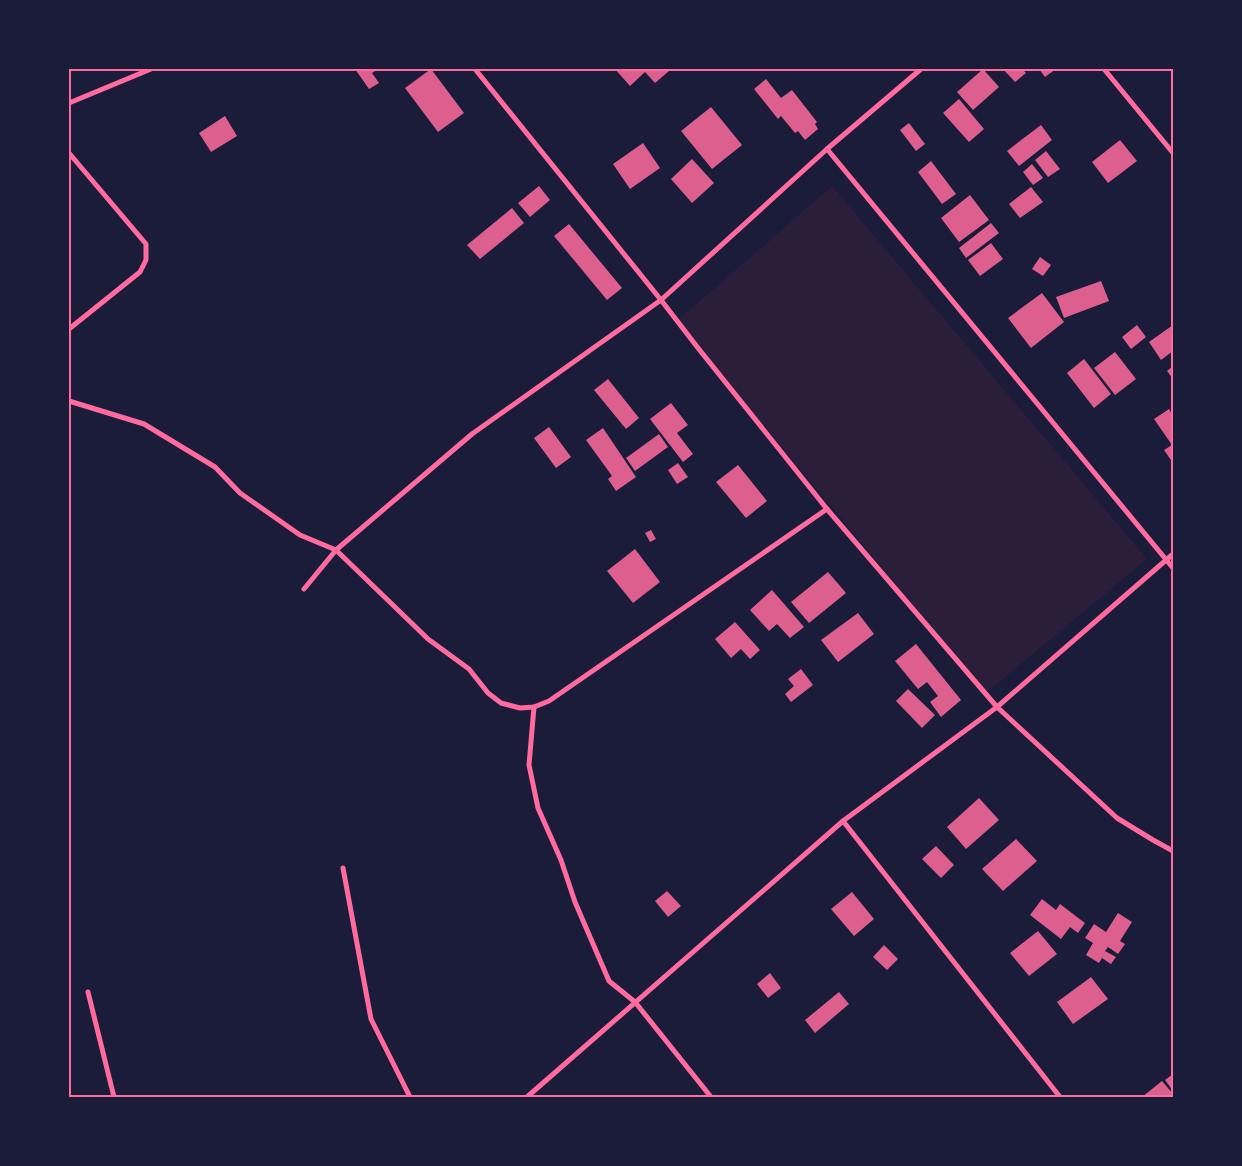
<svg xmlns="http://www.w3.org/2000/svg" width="1242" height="1166" font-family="Signika,sans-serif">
<rect width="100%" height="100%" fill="#1b1b3a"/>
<path fill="#2a1e3b" d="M832,186l315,373 -161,134 -309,-372z"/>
<g fill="#dd5f8e">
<path d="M355,69h23l-6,4 7,10 -10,6z"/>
<path d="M431,69l33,44 -26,19 -33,-44z"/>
<path d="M615,69h52l2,2 -14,12 -10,-11 -15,14z"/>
<path d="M983,69l16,18 -26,23 -16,-18z"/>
<path d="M1003,69h19l4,4 -11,9z"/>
<path d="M1039,69h17l-11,8z"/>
<path d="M766,79l15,19 11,-8 25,32 -2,2 3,5 -13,11 -7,-9 -3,2 -14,-17 -3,3 -24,-30z"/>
<path d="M959,99l25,30 -15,13 -26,-29z"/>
<path d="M711,107l31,38 -30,24 -31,-38z"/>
<path d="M225,116l12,20 -26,16 -12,-19z"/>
<path d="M909,123l16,21 -9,7 -16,-21z"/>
<path d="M1041,125l11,15 -33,26 -12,-15z"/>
<path d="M1120,140l17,21 -29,22 -16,-21z"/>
<path d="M643,143l17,25 -30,21 -17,-25z"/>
<path d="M1046,151l14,18 -12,8 -13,-17z"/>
<path d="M692,159l22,24 -22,20 -21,-24z"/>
<path d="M931,161l25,33 -14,10 -24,-32z"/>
<path d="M1032,164l11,14 -10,7 -10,-13z"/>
<path d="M539,186l11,14 -20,17 -12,-14z"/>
<path d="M1031,187l12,15 -23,16 -11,-14z"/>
<path d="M970,195l19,25 -30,22 -18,-24z"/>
<path d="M512,208l12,15 -44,36 -13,-14z"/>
<path d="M991,223l8,10 -33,25 -7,-10z"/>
<path d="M569,224l53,64 -15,12 -53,-64z"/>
<path d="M991,243l12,16 -23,17 -12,-16z"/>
<path d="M1040,257l11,8 -8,11 -11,-7z"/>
<path d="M1101,281l8,20 -45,17 -8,-21z"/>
<path d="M1042,293l22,29 -33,26 -23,-30z"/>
<path d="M1137,325l9,12 -15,12 -9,-12z"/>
<path d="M1173,325v26l-12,9 -12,-18z"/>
<path d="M1115,352l21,27 -21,16 -21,-27z"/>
<path d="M1084,359l27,35 -17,14 -27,-35z"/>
<path d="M1173,366v13l-6,-8z"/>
<path d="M608,379l31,39 -13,11 -32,-39z"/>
<path d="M671,403l17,22 -11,8 16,21 -10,8 -33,-43z"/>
<path d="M1169,409l4,7v47l-9,-13 8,-5 -18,-26z"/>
<path d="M549,427l22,30 -15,11 -22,-30z"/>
<path d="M603,428l33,49 -20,14 -8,-12 4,-3 -26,-36z"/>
<path d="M659,434l9,13 -33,24 -9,-13z"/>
<path d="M678,463l10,14 -11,7 -9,-14z"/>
<path d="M738,465l29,36 -21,17 -30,-36z"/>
<path d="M651,530l5,9 -6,3 -5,-9z"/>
<path d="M635,549l25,33 -27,21 -26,-32z"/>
<path d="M828,572l18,21 -37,30 -18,-21z"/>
<path d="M772,590l32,37 -14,11 -13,-14 -8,7 -19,-21z"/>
<path d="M858,613l16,21 -36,28 -17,-22z"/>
<path d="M735,622l25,28 -10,9 -9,-10 -10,9 -16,-19z"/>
<path d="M916,644l45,56 -20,17 -11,-15 8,-6 -11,-14 -9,7 -23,-28z"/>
<path d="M801,669l12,16 -22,17 -6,-8 9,-8 -6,-7z"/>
<path d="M908,689l27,26 -13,13 -26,-27z"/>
<path d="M979,798l20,22 -33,29 -19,-22z"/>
<path d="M1016,839l21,22 -34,30 -21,-22z"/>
<path d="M936,846l18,19 -13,13 -19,-19z"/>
<path d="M667,891l14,15 -13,11 -13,-16z"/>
<path d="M852,892l22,27 -20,17 -23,-27z"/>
<path d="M1042,899l14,11 4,-6 25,19 -7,10 -8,-6 -9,12 -31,-24z"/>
<path d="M1118,913l14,9 -12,19 5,3 -7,10 -10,-7 -3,4 11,6 -5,7 -9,-6 -3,5 -13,-8 7,-12 -8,-5 9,-14 12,8z"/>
<path d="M1038,931l19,23 -28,22 -19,-23z"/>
<path d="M884,945l14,14 -11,11 -14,-13z"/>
<path d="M770,973l11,15 -13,10 -11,-14z"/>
<path d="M1091,977l17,22 -35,25 -16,-22z"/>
<path d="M839,992l10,12 -34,29 -10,-13z"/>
<path d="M1173,1074v17l-8,-11z"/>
<path d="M1162,1081l11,13 -4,3h-27z"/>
</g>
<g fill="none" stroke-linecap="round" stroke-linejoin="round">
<g stroke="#ff6b9d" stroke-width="5">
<path d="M475,69l186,231 37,48 129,161 170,198 120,111 36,22 20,11"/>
<path d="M1104,69l69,84"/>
<path d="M69,103l82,-34"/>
<path d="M827,149l346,419"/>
<path d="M69,153l77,91v16l-6,12 -71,57"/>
<path d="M69,401l75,23 71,43 25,26 60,42 36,15 92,89 41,30 19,24 13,10 19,5 14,-1 15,-6 278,-192"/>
<path d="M304,589l32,-39 136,-116 189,-134 166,-151 94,-80"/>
<path d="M534,707l-5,58 9,43 23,52 14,42 34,79 26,21 76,95"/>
<path d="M843,821l217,276"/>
<path d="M343,868l28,151 39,78"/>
<path d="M88,992l26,105"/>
<path d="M527,1097l316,-276 154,-114 176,-153"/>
</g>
</g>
<rect width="1242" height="1166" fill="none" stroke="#1b1b3a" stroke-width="140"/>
<rect x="70" y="70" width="1102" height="1026" fill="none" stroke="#ff6b9d" stroke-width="2"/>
</svg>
